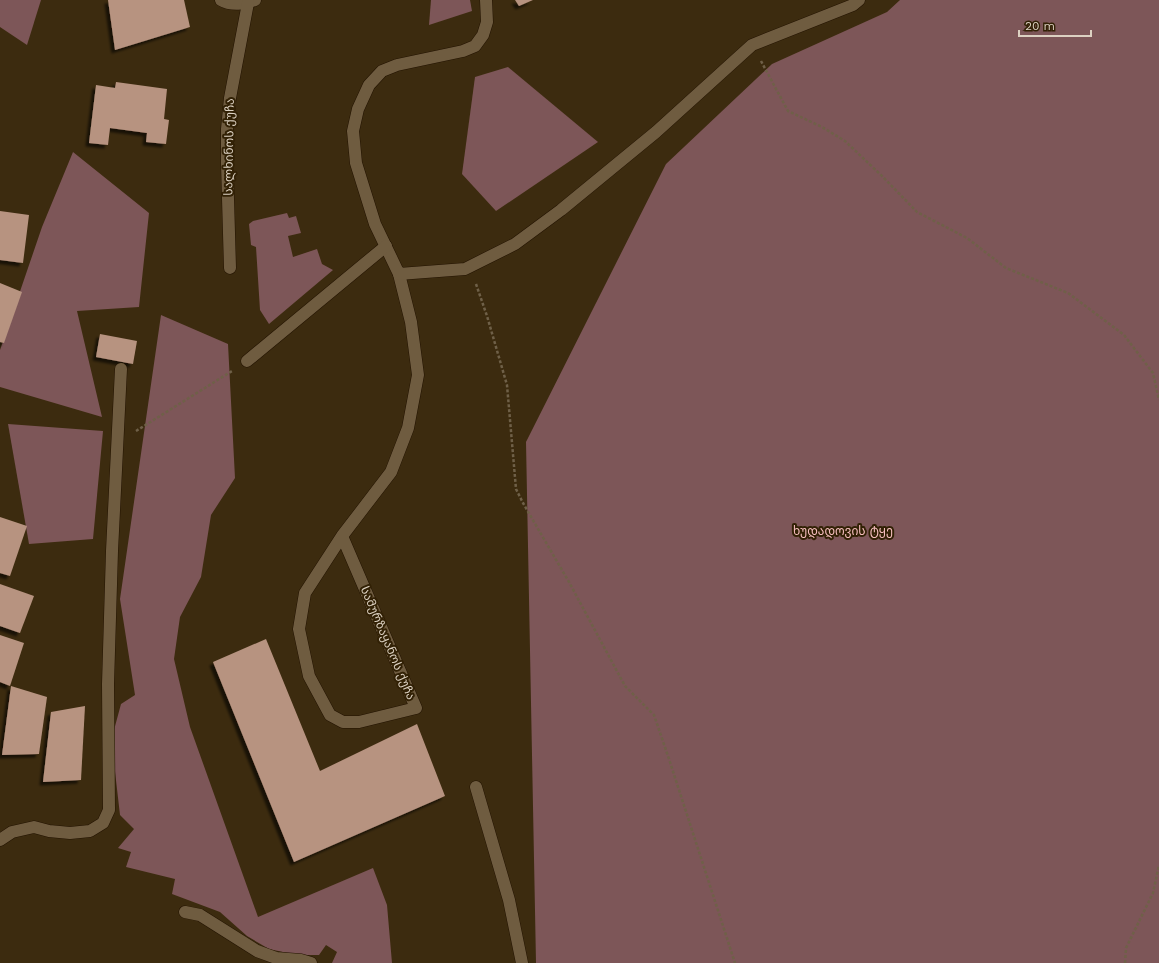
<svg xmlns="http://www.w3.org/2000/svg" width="1159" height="963" font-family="'Work Sans','Noto Sans Georgian',sans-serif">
<defs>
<filter id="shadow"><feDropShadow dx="-3.5" dy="3.5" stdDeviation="1" flood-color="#0009"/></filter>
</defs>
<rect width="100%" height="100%" fill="#3c2b0f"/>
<g fill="#7d5658">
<path d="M0,0h41l-14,45 -27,-18z"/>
<path d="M431,0h39l2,11 -43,14z"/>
<path d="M900,0h259v963h-623l-10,-521 140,-278 106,-100 115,-52z"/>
<path d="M508,67l90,75 -102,69 -34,-37 13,-97z"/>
<path d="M73,152l76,61 -10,94 -62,4 25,106 -102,-30v-37l42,-123z"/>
<path d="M287,213l2,5 7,-2 5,17 -13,3 5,21 24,-8 5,15 11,6 -64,54 -9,-14 -4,-63 -5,-2 -2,-21 4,-3z"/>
<path d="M161,315l67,29 7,134 -24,37 -10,62 -21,40 -6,42 16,68 68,190 115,-49 14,37 5,58h-60l5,-11 -11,-7 -7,10h-22l-28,-6 -22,-13 -27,-24 -48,-18 3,-15 -49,-12 5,-15 -13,-4 16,-19 -14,-14 -6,-52v-33l7,-26 14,-9 -15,-96z"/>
<path d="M8,424l95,7 -10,108 -64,5z"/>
</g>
<g fill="#b79380" filter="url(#shadow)">
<path d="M108,0h76l6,27 -75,23z"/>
<path d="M515,0h18l-14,6z"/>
<path d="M116,82l51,7 -3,30 5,1 -3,24 -20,-2 1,-9 -37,-5 -2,17 -19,-2 7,-58 19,3z"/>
<path d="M0,211l29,4 -6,48 -23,-3z"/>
<path d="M0,283l22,9 -18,51 -4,-1z"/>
<path d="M100,334l37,7 -4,23 -37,-7z"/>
<path d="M0,517l27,9 -17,50 -10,-3z"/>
<path d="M0,584l34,12 -14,37 -20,-7z"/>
<path d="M0,635l24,8 -14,43 -10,-4z"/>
<path d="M266,639l54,132 97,-47 28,72 -151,66 -81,-200z"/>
<path d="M11,686l36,11 -8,57 -37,1z"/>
<path d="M85,706l-4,74 -38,2 8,-70z"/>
</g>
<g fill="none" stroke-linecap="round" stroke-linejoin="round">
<defs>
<g id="lane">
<path d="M342,536l74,172 -57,14h-16l-13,-7 -21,-39 -10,-47 6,-36 37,-57 49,-64 17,-44 10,-53 -7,-53 -12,-48"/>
<path d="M476,787l33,113 13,63"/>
<path d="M185,912l15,3 57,36 19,7 25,2 10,3"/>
</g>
<g id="street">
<path d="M221,0c10,6 25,4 34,0"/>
<path d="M486,0l1,22 -4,13 -8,11 -12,5 -66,14 -15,6 -13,14 -11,24 -5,22 3,32 19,61 24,50 66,-5 50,-25 46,-34 95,-78 96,-87 101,-40 6,-5"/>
<path d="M230,268l-3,-105v-34l3,-31 18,-95"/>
<path d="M247,361l139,-115"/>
<path d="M0,840l12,-8 22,-5 15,4 21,2 20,-2 13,-8 6,-13 -1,-126 4,-133 9,-182"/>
</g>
</defs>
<use href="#lane" stroke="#231300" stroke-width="13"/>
<use href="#street" stroke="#231300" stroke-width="13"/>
<g stroke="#6f6048" stroke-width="2.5" stroke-dasharray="3 2" stroke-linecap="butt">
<path d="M761,61l27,50 34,16 23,14 36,34 36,37 50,26 39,30 62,25 56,42 29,38 6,27"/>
<path d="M476,284l11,32 20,69 9,104 7,14 46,79 56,104 29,29 15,44 66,204"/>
<path d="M136,431l96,-60"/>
<path d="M1125,963l1,-15 27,-55 6,-28"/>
</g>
<use href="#lane" stroke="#6f5c40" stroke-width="12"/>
<use href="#street" stroke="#6f5c40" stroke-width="12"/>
</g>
<g text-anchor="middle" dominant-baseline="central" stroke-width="4" stroke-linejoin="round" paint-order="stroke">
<g font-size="12" fill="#dcd1c2" stroke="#322105">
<text transform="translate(229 147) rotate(-89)">სალხინოს ქუჩა</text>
<text transform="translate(388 643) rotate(67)">სამურზაყანოს ქუჩა</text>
</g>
<g font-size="12" fill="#f6bebf" stroke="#322105">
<text x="843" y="531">ხუდადოვის ტყე</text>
</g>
</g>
<path d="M1019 30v6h72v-6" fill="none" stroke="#dcd1c2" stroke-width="2"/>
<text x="1025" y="30" font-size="12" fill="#dcd1c2" stroke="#322105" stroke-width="3" paint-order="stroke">20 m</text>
</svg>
